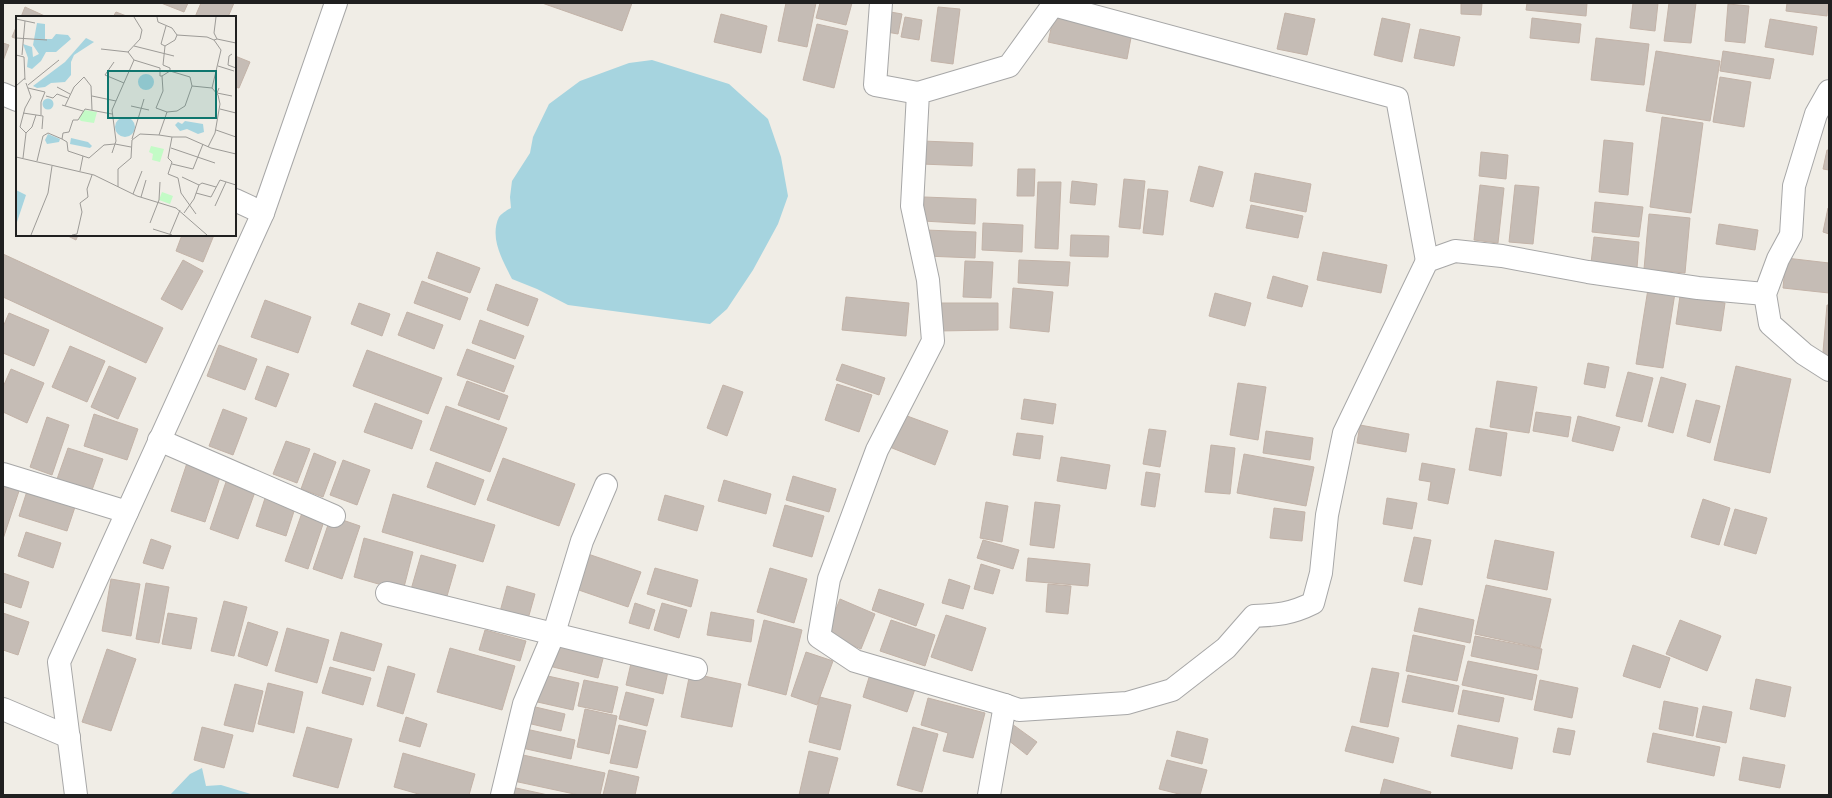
<svg xmlns="http://www.w3.org/2000/svg" width="1832" height="798" font-family="'Archivo Narrow',sans-serif">
<rect width="100%" height="100%" fill="#f0ede6"/>
<g fill="#a6d4df">
<path d="M652,60l77,24 39,35 13,38 7,39 -10,28 -25,46 -26,39 -17,15 -142,-19 -31,-16 -25,-10c-9,-18 -23,-41 -13,-62 2,-3 8,-7 12,-9l-1,-11 2,-16 18,-28 3,-16 16,-33 31,-23 49,-18z"/>
<path d="M202,768l4,18 15,-1 33,10h-84l20,-21z"/>
</g>
<g fill="#c5bcb5" stroke="#c3b3a8">
<path d="M161,3h27l-4,9z"/>
<path d="M201,3h33l-6,14h-33z"/>
<path d="M542,3h90l-10,28z"/>
<path d="M786,3h30l-9,44 -29,-6z"/>
<path d="M820,3h32l-6,22 -30,-7z"/>
<path d="M1461,3h21l-1,12 -20,-1z"/>
<path d="M1527,3h60l-1,13 -60,-6z"/>
<path d="M1633,3h25l-3,28 -25,-3z"/>
<path d="M1669,3h27l-5,40 -27,-2z"/>
<path d="M1787,3h41l-1,13 -41,-5z"/>
<path d="M1728,4l21,2 -4,37 -20,-2z"/>
<path d="M25,7l22,10h-26z"/>
<path d="M938,7l22,2 -7,55 -22,-3z"/>
<path d="M885,11l17,3 -4,20 -17,-3z"/>
<path d="M1055,11l78,16 -6,32 -79,-17z"/>
<path d="M116,12l13,5h-16z"/>
<path d="M1285,13l30,6 -8,36 -30,-6z"/>
<path d="M721,14l46,12 -6,27 -47,-11z"/>
<path d="M905,17l17,3 -3,20 -18,-3z"/>
<path d="M1382,18l28,6 -8,38 -28,-7z"/>
<path d="M1532,18l49,6 -2,19 -49,-5z"/>
<path d="M1770,19l47,8 -4,28 -48,-8z"/>
<path d="M817,24l31,7 -14,57 -31,-8z"/>
<path d="M17,25v14l-5,-2z"/>
<path d="M1420,29l40,8 -6,29 -40,-8z"/>
<path d="M1596,38l53,6 -5,41 -53,-5z"/>
<path d="M3,43l6,2 -6,16z"/>
<path d="M1656,51l64,10 -10,60 -64,-10z"/>
<path d="M1723,51l51,8 -4,20 -50,-8z"/>
<path d="M235,56l15,6 -11,26 -4,-1z"/>
<path d="M1720,77l31,5 -7,45 -31,-5z"/>
<path d="M1662,117l41,6 -12,90 -41,-6z"/>
<path d="M1604,140l29,3 -5,52 -29,-3z"/>
<path d="M922,141l51,2 -1,23 -51,-2z"/>
<path d="M1827,150h2v20l-6,-1z"/>
<path d="M1481,152l27,3 -2,24 -27,-3z"/>
<path d="M1199,166l24,6 -10,35 -23,-6z"/>
<path d="M1018,169h17l-1,27h-17z"/>
<path d="M1255,173l56,11 -5,28 -56,-11z"/>
<path d="M1124,179l21,2 -5,48 -21,-2z"/>
<path d="M1072,181l25,3 -2,21 -25,-2z"/>
<path d="M1038,182h23l-3,67 -23,-1z"/>
<path d="M1480,185l24,3 -6,55 -24,-3z"/>
<path d="M1515,185l24,2 -6,57 -24,-2z"/>
<path d="M1148,189l20,2 -5,44 -20,-2z"/>
<path d="M924,197l52,2 -1,25 -52,-3z"/>
<path d="M1595,202l48,5 -4,30 -47,-5z"/>
<path d="M1251,205l52,11 -5,22 -52,-10z"/>
<path d="M1828,208l1,1v25l-6,-2z"/>
<path d="M1649,214l41,4 -5,55 -41,-4z"/>
<path d="M983,223l40,2 -1,27 -40,-2z"/>
<path d="M1719,224l39,6 -3,20 -39,-6z"/>
<path d="M926,230l50,2 -1,26 -50,-2z"/>
<path d="M66,235h12l-2,5z"/>
<path d="M182,235h32l-11,27 -27,-11z"/>
<path d="M1071,235l38,1 -1,21 -38,-1z"/>
<path d="M1594,237l45,5 -2,26 -46,-5z"/>
<path d="M437,252l43,16 -10,25 -42,-15z"/>
<path d="M1323,252l64,13 -6,28 -64,-13z"/>
<path d="M3,254l160,74 -17,35 -143,-66z"/>
<path d="M1786,258l43,5v30l-46,-5z"/>
<path d="M183,260l20,11 -21,39 -21,-11z"/>
<path d="M1019,260l51,2 -2,24 -50,-3z"/>
<path d="M965,261l28,1 -2,36 -28,-1z"/>
<path d="M1273,276l35,10 -6,21 -35,-9z"/>
<path d="M422,281l46,17 -8,22 -46,-17z"/>
<path d="M496,284l42,15 -10,27 -41,-16z"/>
<path d="M1013,288l40,4 -4,40 -39,-4z"/>
<path d="M1648,289l27,4 -12,75 -27,-4z"/>
<path d="M1215,293l36,10 -6,23 -36,-10z"/>
<path d="M1680,296l45,7 -4,28 -45,-7z"/>
<path d="M846,297l63,6 -3,33 -64,-6z"/>
<path d="M265,300l46,17 -13,36 -47,-16z"/>
<path d="M359,303l31,11 -8,22 -31,-12z"/>
<path d="M937,303h61v27l-61,1z"/>
<path d="M1827,305h2v51l-6,-4z"/>
<path d="M407,312l36,13 -9,24 -36,-14z"/>
<path d="M9,313l40,17 -15,36 -31,-13v-26z"/>
<path d="M480,320l44,16 -9,23 -43,-16z"/>
<path d="M219,345l38,14 -12,31 -38,-14z"/>
<path d="M70,346l35,15 -18,41 -35,-15z"/>
<path d="M467,349l47,17 -10,26 -47,-17z"/>
<path d="M367,350l75,28 -14,36 -75,-28z"/>
<path d="M1588,363l21,4 -4,21 -21,-4z"/>
<path d="M842,364l43,14 -6,17 -43,-15z"/>
<path d="M109,366l27,12 -18,41 -27,-12z"/>
<path d="M267,366l22,8 -13,33 -21,-8z"/>
<path d="M1736,366l55,13 -21,94 -56,-13z"/>
<path d="M11,369l33,14 -17,40 -24,-11v-25z"/>
<path d="M1628,372l25,6 -11,44 -26,-6z"/>
<path d="M1661,377l25,7 -13,49 -25,-7z"/>
<path d="M467,381l41,15 -9,24 -41,-15z"/>
<path d="M1497,381l40,6 -8,46 -39,-6z"/>
<path d="M1238,383l28,4 -8,53 -28,-5z"/>
<path d="M837,384l35,11 -13,37 -34,-12z"/>
<path d="M723,385l20,7 -16,44 -20,-8z"/>
<path d="M1024,399l32,5 -3,20 -32,-5z"/>
<path d="M1696,400l24,6 -10,37 -23,-7z"/>
<path d="M375,403l47,18 -10,28 -48,-17z"/>
<path d="M446,406l61,22 -17,44 -60,-22z"/>
<path d="M223,409l24,9 -14,37 -24,-9z"/>
<path d="M1536,412l35,5 -3,20 -35,-6z"/>
<path d="M899,413l49,18 -13,34 -48,-19z"/>
<path d="M94,414l44,15 -11,31 -43,-14z"/>
<path d="M1578,416l42,11 -7,24 -41,-10z"/>
<path d="M47,417l22,8 -17,50 -22,-8z"/>
<path d="M1360,425l49,9 -3,18 -49,-9z"/>
<path d="M1476,428l31,5 -6,43 -32,-6z"/>
<path d="M1149,429l17,2 -6,36 -17,-3z"/>
<path d="M1266,431l47,7 -3,22 -47,-7z"/>
<path d="M1017,433l26,3 -3,23 -27,-4z"/>
<path d="M286,441l24,8 -13,34 -24,-9z"/>
<path d="M1211,445l24,3 -5,46 -25,-2z"/>
<path d="M68,448l35,11 -12,34 -35,-11z"/>
<path d="M314,453l22,9 -13,35 -22,-8z"/>
<path d="M1244,454l70,13 -8,39 -69,-13z"/>
<path d="M1061,457l49,8 -4,24 -49,-8z"/>
<path d="M503,458l72,26 -16,42 -72,-26z"/>
<path d="M188,460l34,11 -17,51 -34,-11z"/>
<path d="M343,460l27,10 -13,35 -27,-10z"/>
<path d="M436,462l48,18 -9,25 -48,-18z"/>
<path d="M1422,463l33,6 -7,35 -20,-4 3,-18 -12,-2z"/>
<path d="M1146,472l14,2 -5,33 -14,-2z"/>
<path d="M793,476l43,13 -7,23 -43,-12z"/>
<path d="M227,479l29,10 -18,50 -28,-10z"/>
<path d="M3,480l18,5 -18,54z"/>
<path d="M724,480l47,14 -5,20 -48,-13z"/>
<path d="M28,488l48,16 -9,27 -48,-15z"/>
<path d="M267,492l30,10 -11,34 -30,-10z"/>
<path d="M393,494l102,31 -12,37 -101,-30z"/>
<path d="M665,495l39,11 -7,25 -39,-11z"/>
<path d="M1387,498l30,5 -5,26 -29,-5z"/>
<path d="M1703,499l27,9 -11,37 -28,-8z"/>
<path d="M986,502l22,4 -6,36 -22,-4z"/>
<path d="M1035,502l25,3 -6,43 -24,-3z"/>
<path d="M785,505l39,11 -12,41 -39,-11z"/>
<path d="M1274,508l31,4 -3,29 -32,-3z"/>
<path d="M1735,509l32,9 -11,36 -32,-9z"/>
<path d="M303,510l22,8 -17,51 -23,-8z"/>
<path d="M331,516l29,10 -18,53 -29,-10z"/>
<path d="M26,532l35,11 -8,25 -35,-12z"/>
<path d="M1414,537l17,3 -9,45 -18,-4z"/>
<path d="M364,538l49,14 -10,39 -49,-14z"/>
<path d="M151,539l20,7 -8,23 -20,-6z"/>
<path d="M983,540l36,10 -6,19 -36,-11z"/>
<path d="M1495,540l59,12 -7,38 -60,-12z"/>
<path d="M582,552l59,20 -13,35 -58,-20z"/>
<path d="M421,555l35,10 -11,38 -35,-10z"/>
<path d="M1028,558l62,6 -2,22 -62,-5z"/>
<path d="M981,564l19,6 -7,24 -19,-5z"/>
<path d="M655,568l43,12 -7,27 -44,-13z"/>
<path d="M770,568l37,11 -13,44 -37,-11z"/>
<path d="M3,573l26,9 -8,26 -18,-6z"/>
<path d="M111,579l29,5 -9,52 -29,-5z"/>
<path d="M949,579l21,7 -7,23 -21,-6z"/>
<path d="M146,583l23,4 -10,56 -23,-4z"/>
<path d="M1048,584l23,2 -3,28 -22,-2z"/>
<path d="M1486,585l65,14 -11,49 -65,-14z"/>
<path d="M507,586l28,8 -9,32 -28,-7z"/>
<path d="M879,589l45,15 -8,22 -44,-16z"/>
<path d="M840,599l35,15 -14,35 -35,-15z"/>
<path d="M224,601l23,6 -13,49 -23,-5z"/>
<path d="M635,603l20,7 -6,19 -20,-6z"/>
<path d="M662,603l25,7 -8,28 -25,-8z"/>
<path d="M1419,608l55,12 -4,23 -56,-12z"/>
<path d="M711,612l43,8 -3,22 -44,-7z"/>
<path d="M3,613l26,9 -11,33 -15,-5z"/>
<path d="M168,613l29,5 -6,31 -29,-5z"/>
<path d="M946,615l40,13 -14,43 -41,-14z"/>
<path d="M764,620l38,10 -16,65 -38,-10z"/>
<path d="M891,620l44,15 -10,31 -45,-15z"/>
<path d="M1680,620l41,16 -14,35 -41,-17z"/>
<path d="M248,622l30,10 -11,34 -29,-10z"/>
<path d="M287,628l42,12 -12,43 -42,-12z"/>
<path d="M485,630l41,11 -6,20 -41,-11z"/>
<path d="M341,632l41,12 -8,27 -41,-11z"/>
<path d="M1413,635l52,11 -8,35 -51,-10z"/>
<path d="M1475,636l67,13 -4,21 -67,-14z"/>
<path d="M556,639l49,12 -7,27 -49,-12z"/>
<path d="M1633,645l37,13 -10,30 -37,-12z"/>
<path d="M450,648l65,18 -13,44 -65,-18z"/>
<path d="M107,649l29,10 -25,72 -29,-9z"/>
<path d="M806,652l27,9 -16,44 -26,-9z"/>
<path d="M632,659l37,8 -6,27 -37,-9z"/>
<path d="M1468,661l69,14 -5,25 -70,-15z"/>
<path d="M388,666l27,8 -12,40 -26,-8z"/>
<path d="M330,667l41,11 -8,27 -41,-12z"/>
<path d="M1372,668l27,5 -11,54 -28,-5z"/>
<path d="M871,671l45,15 -9,26 -44,-15z"/>
<path d="M690,673l51,11 -9,43 -51,-10z"/>
<path d="M539,674l40,9 -6,27 -40,-9z"/>
<path d="M1408,675l51,11 -6,26 -51,-10z"/>
<path d="M1756,679l35,8 -6,30 -35,-8z"/>
<path d="M584,680l34,7 -6,26 -34,-7z"/>
<path d="M1540,680l38,8 -6,30 -38,-8z"/>
<path d="M268,683l35,9 -9,41 -36,-9z"/>
<path d="M235,684l28,7 -10,41 -29,-7z"/>
<path d="M1463,690l41,8 -5,24 -41,-8z"/>
<path d="M626,692l28,7 -7,27 -28,-7z"/>
<path d="M820,697l31,8 -11,45 -31,-8z"/>
<path d="M928,698l57,15 -12,45 -30,-7 5,-18 -27,-8z"/>
<path d="M1664,701l34,7 -5,28 -34,-7z"/>
<path d="M527,705l38,9 -4,17 -38,-9z"/>
<path d="M1703,706l29,6 -6,31 -30,-6z"/>
<path d="M585,709l32,7 -8,38 -32,-7z"/>
<path d="M406,717l21,7 -7,23 -21,-6z"/>
<path d="M1012,724l25,18 -10,13 -24,-19z"/>
<path d="M619,725l27,6 -9,37 -27,-5z"/>
<path d="M1458,725l60,13 -6,31 -61,-13z"/>
<path d="M1352,726l47,12 -6,25 -48,-12z"/>
<path d="M202,727l31,8 -9,33 -30,-8z"/>
<path d="M307,727l45,12 -14,49 -45,-12z"/>
<path d="M913,727l25,7 -16,58 -25,-7z"/>
<path d="M1558,728l17,3 -5,24 -17,-3z"/>
<path d="M526,729l49,11 -4,19 -49,-11z"/>
<path d="M1177,731l31,8 -6,25 -31,-8z"/>
<path d="M1653,733l67,14 -6,29 -67,-14z"/>
<path d="M809,751l29,7 -10,37h-29z"/>
<path d="M403,753l72,21 -6,21h-47l-28,-8z"/>
<path d="M514,753l91,20 -5,22h-21l-70,-15z"/>
<path d="M1743,757l42,8 -5,23 -41,-8z"/>
<path d="M1167,760l40,10 -7,25h-17l-24,-6z"/>
<path d="M609,770l30,7 -4,18h-32z"/>
<path d="M1384,779l47,13 -1,3h-50z"/>
<path d="M507,786l41,9h-43z"/>
</g>
<g fill="none" stroke-linecap="round" stroke-linejoin="round">
<defs>
<g id="minor">
<path d="M881,3l-6,82 43,8"/>
<path d="M1053,3v2l344,93 30,163"/>
<path d="M1829,91l-13,23 -22,72 -3,49 -13,24 -13,35 5,30 34,30 25,16"/>
<path d="M3,94l14,6"/>
<path d="M235,200l28,13"/>
<path d="M159,440l175,76"/>
<path d="M3,474l124,38"/>
<path d="M387,593l309,76"/>
<path d="M1005,705l-150,-44 -36,-24 10,-58 48,-129 56,-109 -5,-61 -16,-74 6,-113 91,-27 44,-61"/>
<path d="M3,709l66,28"/>
<path d="M76,795l-17,-133 204,-449 73,-210"/>
<path d="M502,795l22,-91 30,-71 28,-92 24,-56"/>
<path d="M989,795l16,-90 14,5 108,-7 45,-13 54,-42 28,-32c23,-1 37,-2 59,-13l8,-30 6,-58 17,-82 83,-172 28,-10 47,5 86,16 110,16 67,6"/>
</g>
</defs>
<use href="#minor" stroke="#a7a7a7" stroke-width="24"/>
<use href="#minor" stroke="#fff" stroke-width="22"/>
</g>
<g transform="translate(16 16)">
<rect width="220" height="220" fill="#f0ede6"/>
<path d="M68,94l13,2 -3,11 -13,-2 -2,-2zM135,130l13,3 -4,13 -8,-2 1,-6 -4,-2zM146,176l11,4 -3,8 -11,-4z" fill="#c3fbc6"/>
<path d="M21,7l8,1v15h7l4,-5 12,1 3,4 -15,13h-10l-5,9 -9,8 -5,-2 1,-9 -5,-14 9,3 1,10 6,-3 -6,-9zM70,22l8,4 -20,13 -3,7v13l-6,7 -14,1 -6,4 -8,1 -4,-2 32,-24zM122 66a8 8 0 1 1 16 0a8 8 0 1 1-16 0ZM26.5 88a5.5 5.5 0 1 1 11 0a5.5 5.5 0 1 1-11 0ZM99 111a10 10 0 1 1 20 0a10 10 0 1 1-20 0ZM169,105l18,3 1,8 -6,2 -11,-5 -7,2 -5,-6 3,-3 4,2zM32,118l12,5 -1,3 -12,2 -2,-4zM55,122l17,4 4,4 -2,2 -20,-4zM0,174l10,5 -10,30z" fill="#a6d4df"/>
<path fill="none" stroke="#9d9b97" stroke-width="1" d="M141,1l1,5 14,6 5,7M0,3l19,4M150,10l-5,18 4,2 -2,19 7,3v3l20,6 2,9M161,19l30,2 7,3 7,10 -9,38 6,7 2,9 -5,29 -7,14M0,22l31,2M201,23l19,4M198,24l3,-1 -3,-6 2,-16M118,30l40,10M149,30l10,-6 2,-5M85,33l27,3 6,8 26,8v8h2M112,36l12,-13 2,-9 -8,-13M216,38l-3,2 -1,9 8,3M0,39l8,2 1,23M6,39l3,-34M98,46l-9,13 19,8M202,50l16,5M12,69l31,-25M0,70l9,-8M41,71l13,7M12,72l17,4 -4,10v13M203,72l-2,5 15,3M30,80l7,2 4,-4 11,4M76,80l24,5M46,89l21,6M49,90l9,-19 10,-10 7,9 1,24M115,90l18,4M204,93l16,4M151,96l-11,-4 7,-17 -1,-15 8,-5M7,97l20,3 -1,13M96,98l-27,-5 -7,11h-5l-4,12 -6,1 -1,6 5,3 1,9 21,7 15,-13 11,-1 16,3M200,114l20,7M10,117l6,-6 4,-12M143,119l13,2M116,123l12,-40M155,132l44,15M96,137l4,-12 -4,-31 22,-50M0,141l78,18 43,21 39,12 31,27M7,142l3,-25 -6,-6 5,-19 6,-11 -5,-14M21,145l6,-25 5,-3 14,6M156,148l21,5 10,-25M64,155l3,-15M166,161l17,8 3,-2 14,4M102,171v-18l13,-11 1,-18 8,-6 19,1 8,-23 10,-1 8,-5 7,-20 20,2M180,177l15,4 9,-17 16,5M117,178l9,-23M125,181l5,-17M199,190l11,-24M168,197l10,-14 5,-14M180,198l-15,-21 -3,-15 -10,-4 4,-12 -4,-4 4,-21h14l25,11 25,6M134,207l9,-23 1,-18M137,213l19,6M154,218l10,-24M15,219l17,-42 4,-27M56,219l5,-1 5,-22 -2,-9 8,-6 -1,-8 5,-14"/>
<path fill="#0f766e" fill-opacity="0.15" stroke="#0f766e" stroke-width="2" d="M92,55h108v47h-108z"/>
<rect width="220" height="220" fill="none" stroke="#202020" stroke-width="2"/>
</g>
<rect width="1832" height="798" fill="none" stroke="#202020" stroke-width="8"/>
</svg>
